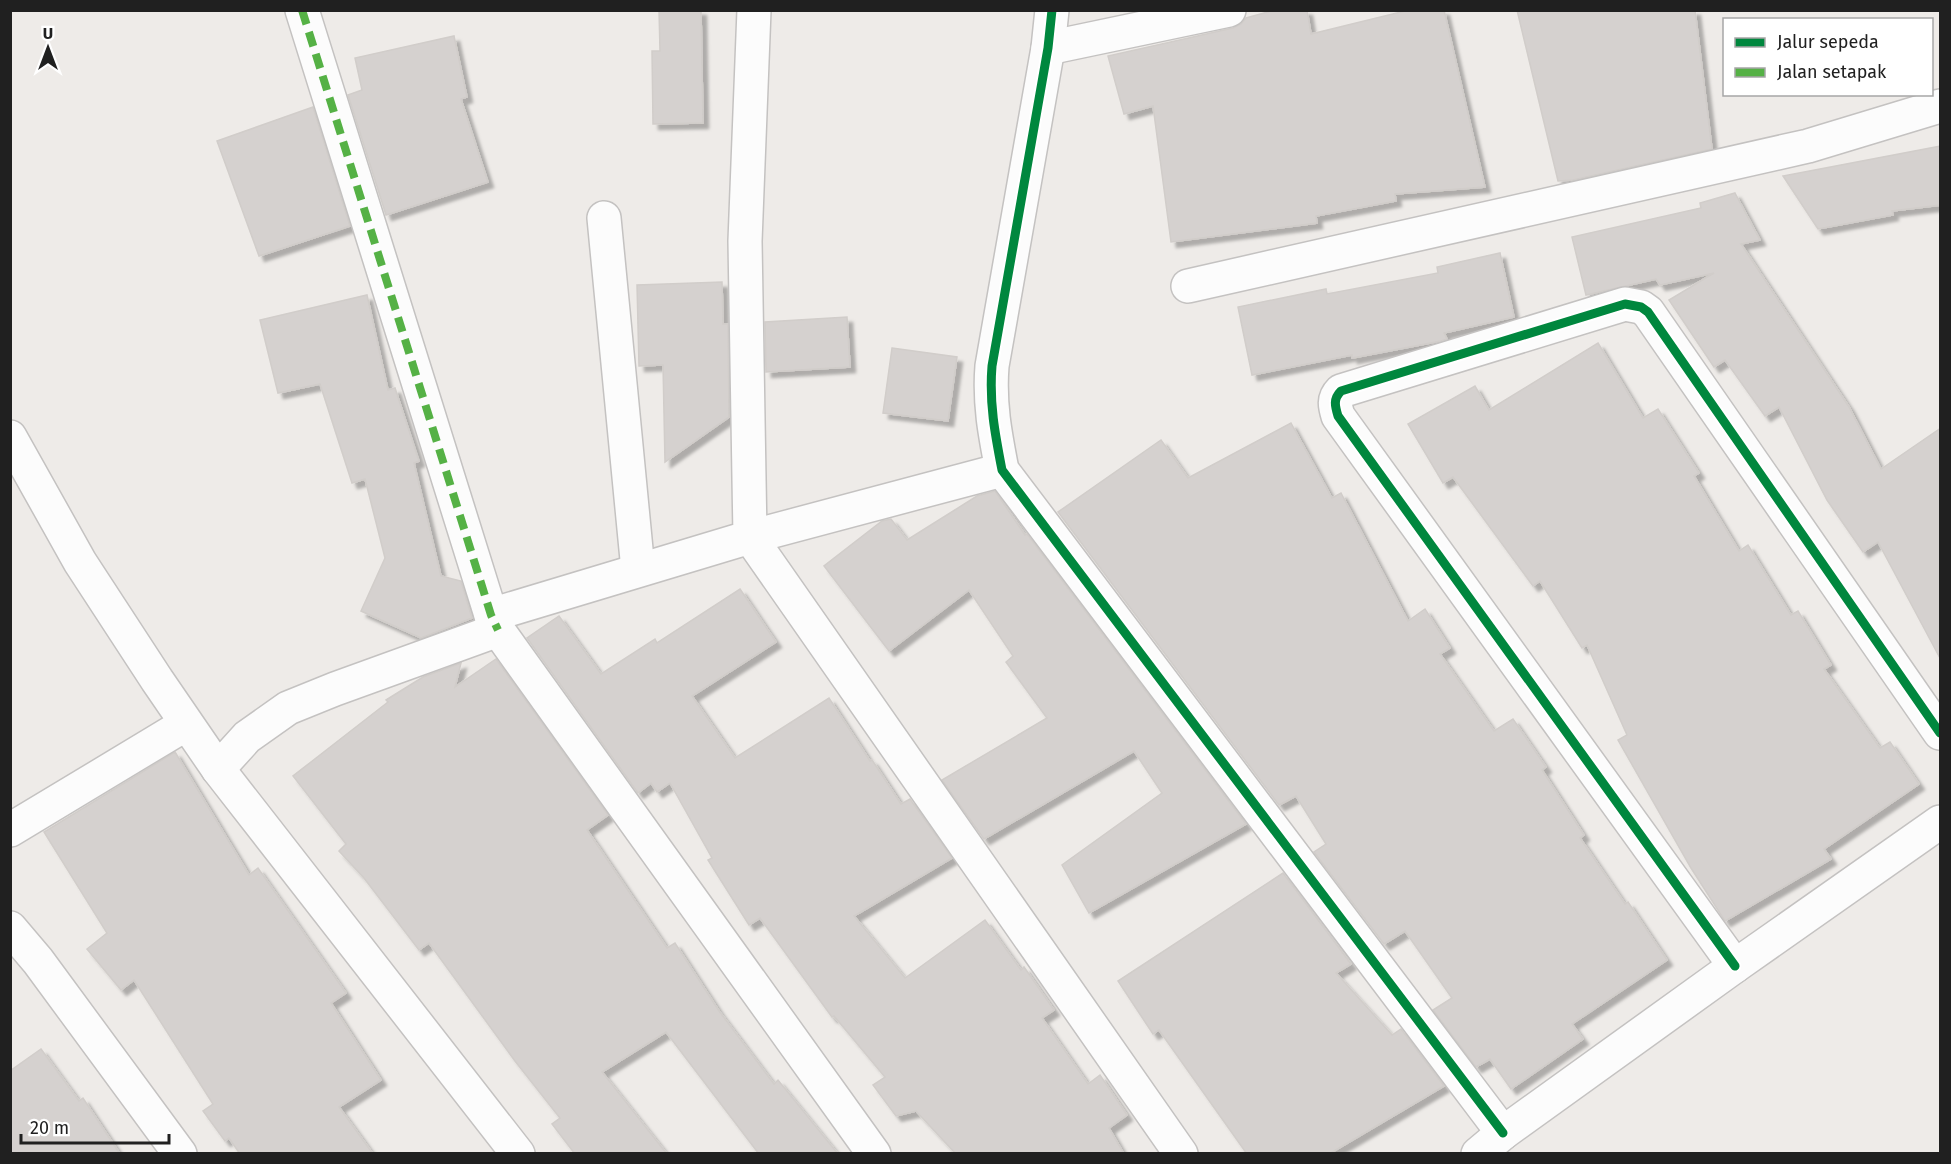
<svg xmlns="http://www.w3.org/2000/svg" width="1951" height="1164" font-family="'Fira Sans',sans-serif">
<defs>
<filter id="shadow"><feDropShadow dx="5.5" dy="5.5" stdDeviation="1.5" flood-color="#0004"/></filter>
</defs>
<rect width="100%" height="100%" fill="#eeebe8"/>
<g fill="#d5d1cf" stroke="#d1cdca" stroke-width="1.5" filter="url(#shadow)">
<path d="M659,10h42l2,113 -50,1 -1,-73h8z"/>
<path d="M1275,10h32l4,24 98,-24h35l41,177 -90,7 1,7 -80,15 1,7 -146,19 -18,-136 -29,8 -16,-58 125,-28 8,-4 5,-6z"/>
<path d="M1517,10h178l17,139 -139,31 -15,1z"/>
<path d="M454,36l13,61 -6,2 27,83 -102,33 -38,-120 14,-5 -7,-32z"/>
<path d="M313,107l37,119 -91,30 -42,-115z"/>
<path d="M1941,146v59l-49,6 1,4 -75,14 -35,-53z"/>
<path d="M1735,193l25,47 -19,4 108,163 32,62 60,-41v232l-63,-118 -15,10 -36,-52 -48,-93 -14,9 -40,-56 -11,7 -45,-67 45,-27 -54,12 -4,-6 -70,16 -14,-58 129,-29 -1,-5z"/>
<path d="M1500,253l14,64 -70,16 3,6 -6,2 -89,17v-3l-100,20 -14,-68 88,-18 1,5 111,-21 -1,-6z"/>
<path d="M722,282l1,42h5l1,93 -64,45 -2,-97 -24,1 -2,-81z"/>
<path d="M367,295l21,95 7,-2 24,73 -5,2 27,113 20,5 11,37 -51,20 -60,-27 24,-53 -20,-79 -13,4 -32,-99 -42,9 -18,-73z"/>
<path d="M847,317l3,50 -84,5 -1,-50z"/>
<path d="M1598,343l45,75 15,-9 41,64 -5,3 45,75 9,-6 43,70 7,-4 33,54 -7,4 56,79 10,-6 29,42 -95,65 7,10 -106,62 -34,-53 -73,-128 9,-5 -40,-90 -5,3 -42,-67 -7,5 -80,-109 -10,6 -35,-59 67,-38 14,24z"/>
<path d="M892,348l65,9 -9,64 -65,-8z"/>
<path d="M1291,423l41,75 9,-5 67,128 17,-12 25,39 -10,6 54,77 19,-12 33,48 -4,3 42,65 -4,3 45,66 3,-2 39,58 -95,64 11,15 -72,50 -21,-30 -14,8 -43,-57 19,-12 -47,-67 -21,13 -70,-92 12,-8 -30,-48 -17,9 -221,-293 103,-72 27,38z"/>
<path d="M995,491l30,44 2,-1 219,290 -157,89 -27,-48 100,-72 -28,-42 -150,88 -42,-59 105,-62 -41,-56 7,-6 -44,-66 -80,61 -65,-85 58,-45 9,-2 16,21 70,-44z"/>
<path d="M740,589l36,53 -84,54 43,62 94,-60 41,63 2,-1 29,44 9,-5 42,59 -98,58 51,62 80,-58 36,50 3,-3 30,43 -12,8 46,66 12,-9 27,40 -18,13 15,26h-168l-40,-43 -20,5 -23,-31 12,-8 -51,-61 -2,1 -72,-99 -11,7 -41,-65 4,-2 -42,-75 -13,9 -6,-9 -13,10 -111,-155 32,-22 42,58 54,-35 2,4z"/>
<path d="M496,659l112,156 -21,15 80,118 8,-5 44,68 55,73 4,-4 60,74h-79l-93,-122 -64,40 65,82h-92l-23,-30 8,-6 -45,-57 -86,-118 -10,7 -55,-72 -25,-27 7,-7 -53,-68 95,-74 -2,-2 37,-23 38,-14 -6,24z"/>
<path d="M175,752l74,123 9,-7 88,125 -15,10 50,77 -42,27 34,47h-133l-11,-16 -4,3 -22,-30 10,-7 -79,-124 -13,10 -34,-41 20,-16 -63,-101z"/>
<path d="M1283,873l68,91 -15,9 56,62 9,-6 43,57 -115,68h-82l-88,-124 -6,4 -35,-53z"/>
<path d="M41,1049l38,52 4,-3 37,56h-110v-83z"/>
</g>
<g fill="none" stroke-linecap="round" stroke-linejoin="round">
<defs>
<g id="minor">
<path d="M302,10l189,605 7,15 376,524"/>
<path d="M1052,10l-4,38 -56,318c-3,37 3,68 10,104l501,663"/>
<path d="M1048,48l181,-38"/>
<path d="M604,218l34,352"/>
<path d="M1188,286l620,-140 132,-40"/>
<path d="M10,437l70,125 77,118 61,89 300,385"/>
<path d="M1002,470l-252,67 431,617"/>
<path d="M491,615l259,-78 -5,-296 9,-231"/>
<path d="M218,769l29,-32 41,-29 47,-19 163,-59"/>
<path d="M10,830l176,-106"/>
<path d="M10,928l28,33 142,193"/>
<path d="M1735,966l-397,-550c-3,-10 -5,-17 3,-25l284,-87 16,3 7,5 292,421"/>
<path d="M1478,1154l25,-21 232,-167 205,-144"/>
</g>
</defs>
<use href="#minor" stroke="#c4c2c1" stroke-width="36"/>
<use href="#minor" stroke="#fcfcfc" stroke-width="33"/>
<path stroke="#55b145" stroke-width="8" stroke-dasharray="15 8" stroke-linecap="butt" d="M302,10l189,605 7,15"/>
<defs>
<g id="cycleway">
<path d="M1052,10l-4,38 -56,318c-3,37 3,68 10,104l501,663"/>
<path d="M1735,966l-397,-550c-3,-10 -5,-17 3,-25l284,-87 16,3 7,5 292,421"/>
</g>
</defs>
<use href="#cycleway" stroke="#fff" stroke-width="13"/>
<use href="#cycleway" stroke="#00873e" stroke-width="9"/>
</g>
<rect width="1951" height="1164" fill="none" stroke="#202020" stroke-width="24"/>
<rect x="1723" y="18" width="210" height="78" fill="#ffffff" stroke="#a6a6a6" stroke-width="1.5"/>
<rect x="1735" y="38" width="30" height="9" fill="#00873e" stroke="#a6a6a6" stroke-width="1.5"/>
<text x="1777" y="48" font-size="18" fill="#202020">Jalur sepeda</text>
<rect x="1735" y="68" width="30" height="9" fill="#55b145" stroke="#a6a6a6" stroke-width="1.5"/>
<text x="1777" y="78" font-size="18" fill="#202020">Jalan setapak</text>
<g transform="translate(48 48)" stroke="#ffffff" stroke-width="4.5" paint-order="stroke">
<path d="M0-4.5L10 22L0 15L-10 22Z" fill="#202020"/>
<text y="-9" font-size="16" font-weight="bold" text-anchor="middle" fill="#202020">U</text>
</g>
<path d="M21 1134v9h148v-9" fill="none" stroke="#202020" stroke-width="3"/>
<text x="30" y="1134" font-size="18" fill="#202020" stroke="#ffffff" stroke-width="4.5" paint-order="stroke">20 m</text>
</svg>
